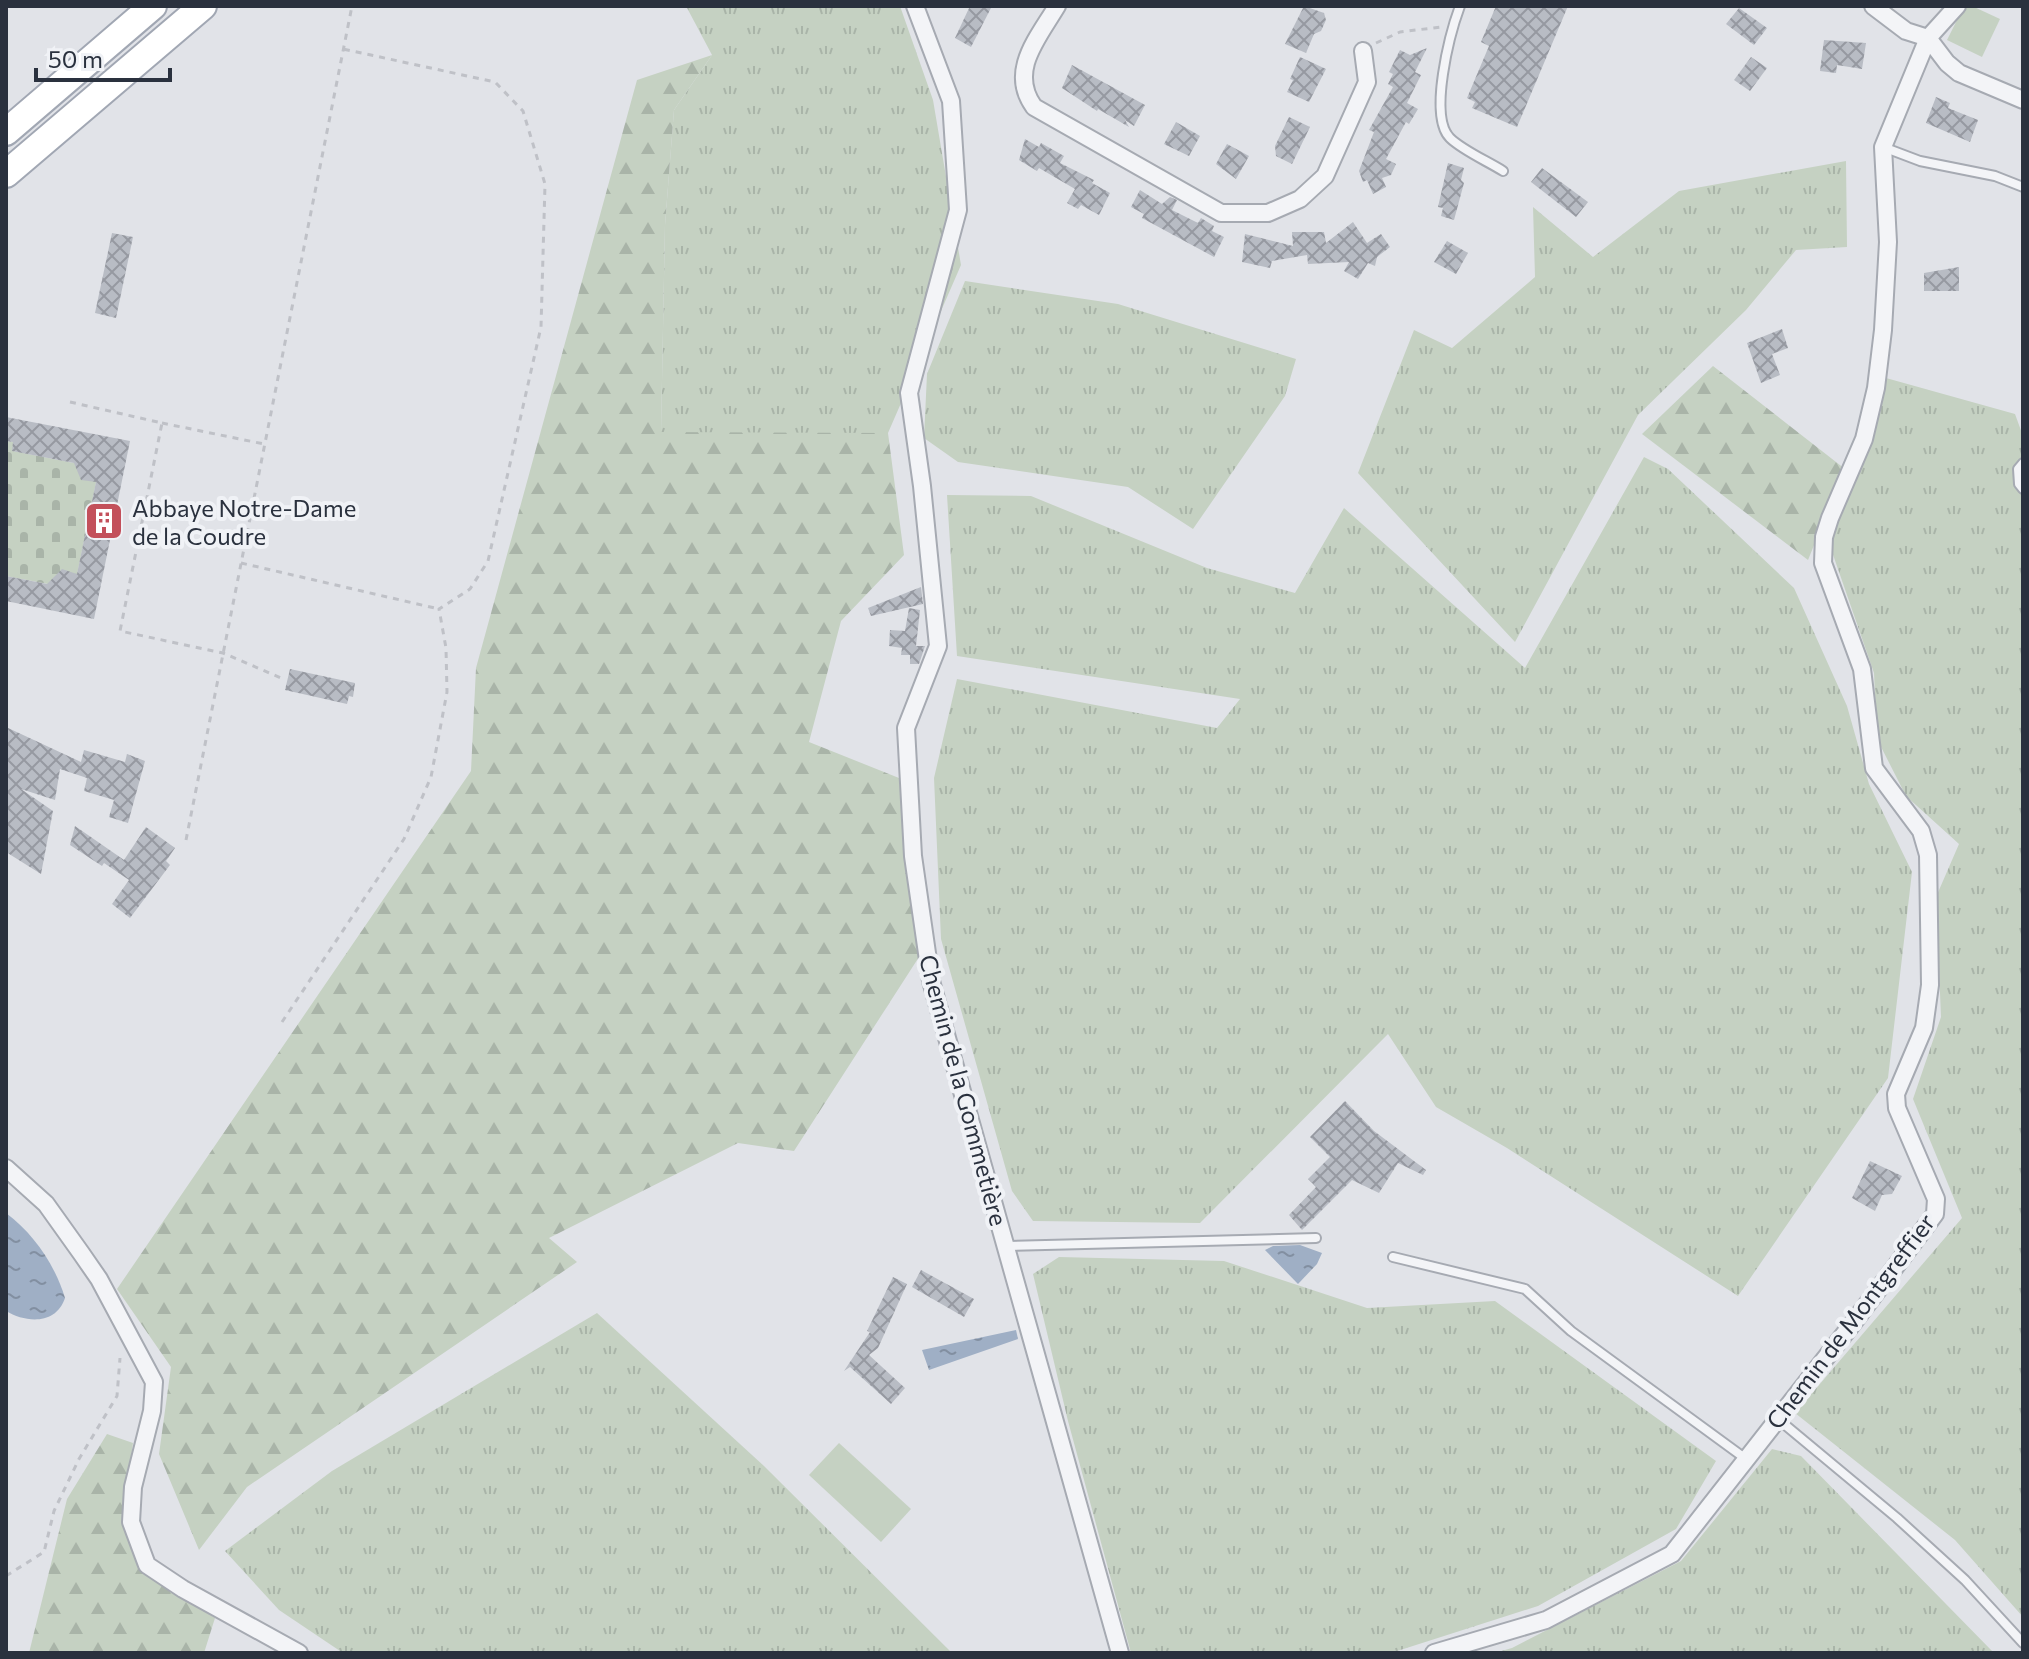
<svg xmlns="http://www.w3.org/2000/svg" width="2029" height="1659" font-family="Commissioner,sans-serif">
<defs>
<pattern id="grass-tufts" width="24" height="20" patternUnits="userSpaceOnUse" patternTransform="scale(2)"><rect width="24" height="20" fill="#c5d1c2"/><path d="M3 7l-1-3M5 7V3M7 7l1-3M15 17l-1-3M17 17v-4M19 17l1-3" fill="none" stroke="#a9b4a8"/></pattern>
<pattern id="forest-firs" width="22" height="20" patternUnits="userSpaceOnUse" patternTransform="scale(2)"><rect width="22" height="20" fill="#c5d1c2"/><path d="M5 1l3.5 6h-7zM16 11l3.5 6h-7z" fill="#a9b4a8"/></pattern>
<pattern id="cemetery-stones" width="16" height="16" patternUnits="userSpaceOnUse" patternTransform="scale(2)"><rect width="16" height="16" fill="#c5d1c2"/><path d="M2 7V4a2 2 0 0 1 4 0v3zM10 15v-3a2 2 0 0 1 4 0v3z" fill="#a9b4a8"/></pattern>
<pattern id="water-ripples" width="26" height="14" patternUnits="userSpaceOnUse" patternTransform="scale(2)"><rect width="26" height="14" fill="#9fafc5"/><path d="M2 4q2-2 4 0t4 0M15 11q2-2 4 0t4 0" fill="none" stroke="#828fa1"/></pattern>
<pattern id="building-cross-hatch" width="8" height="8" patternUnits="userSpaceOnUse" patternTransform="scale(2)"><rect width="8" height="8" fill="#b8bcc4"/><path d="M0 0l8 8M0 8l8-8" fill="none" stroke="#9699a1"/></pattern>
</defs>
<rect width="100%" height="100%" fill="#e1e3e8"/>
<g fill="url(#grass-tufts)">
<path d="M686,6h214l33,94 28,165 -73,168h-227l4,-208 9,-115 38,-55z"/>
<path d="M1846,161l1,86 -51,3 -50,60 -108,105 -123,227 -157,-169 56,-143 38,18 83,-71 -2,-70 60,50 86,-66z"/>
<path d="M965,281l153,23 178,55 -11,37 -92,133 -65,-42 -170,-25 -34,-24 3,-64z"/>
<path d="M1886,378l129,36 8,22v1181l-68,-77 -160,-127 167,-195 -49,-119 28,-82 -5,-120 23,-53 -53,-48 -29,-57 -3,-66 -44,-127 21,-72z"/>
<path d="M1644,457l24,12 126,119 53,118 22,78 43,88 -24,206 -150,218 -231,-148 -71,-41 -48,-73 -188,189 -167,-2 -21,-30 -71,-252 -7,-161 23,-99 260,49 23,-29 -283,-43 -10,-161 84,1 176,72 88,25 49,-85 181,160z"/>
<path d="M1059,1257l165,4 143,47 128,-7 221,160 -40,68 -138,77 -147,47h-260l-63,-232 -35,-147z"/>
<path d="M597,1313l167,153 188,187h-609l-64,-43 -54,-59 107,-80z"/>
<path d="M1772,1449l29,7 193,197h-500l18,-5 169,-87z"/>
</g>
<g fill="url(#forest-firs)">
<path d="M712,55l-38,55 -9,115 -4,207 227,1 16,122 -63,66 -32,121 90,36 20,179 -125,194 -56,-8 -189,95 28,24 -330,225 -48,63 -40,-96 12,-87 -54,-78 354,-518 5,-103 161,-588z"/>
<path d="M1713,366l132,103 -37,91 -166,-126z"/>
<path d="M107,1434l26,9 -11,80 20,47 73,48 -11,35h-175l38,-154z"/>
</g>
<path fill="url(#cemetery-stones)" d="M6,441l7,1v9l86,17 -25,121 -68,-13z"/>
<g fill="#c5d1c2">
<path d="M1964,6h8l28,13 -18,38 -35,-17z"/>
<path d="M839,1443l72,66 -30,33 -72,-67z"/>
</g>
<g fill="url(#water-ripples)">
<path d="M6,1213c28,21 49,52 59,85 -9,27 -39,25 -59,13z"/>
<path d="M1300,1245l22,8 -5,11 -19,20 -33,-34 8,-4z"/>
<path d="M1016,1330l2,9 -89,31 -7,-20z"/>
</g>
<g fill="url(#building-cross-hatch)">
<path d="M970,6h22l-21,41 -16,-9z"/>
<path d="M1304,6l20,7 2,7 -5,11 -7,3 -8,19 -21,-9z"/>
<path d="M1496,6h72l-51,121 -45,-19 3,-6 -8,-4 22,-52 -8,-4z"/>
<path d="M1739,8l28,20 -13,17 -28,-21z"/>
<path d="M1824,40l42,3 -4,26 -25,-4 -1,8 -16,-2z"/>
<path d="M1427,48l-12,24 6,3 -14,28 11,6 -9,15 -3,-2 -20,37 10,5 -5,11 -9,3 4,9 -13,7 -6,-14 -4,2 -4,-11 15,-39 -5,-2 24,-43 -5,-3 5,-10 -4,-2 11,-22 10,5z"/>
<path d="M1300,57l26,12 -17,33 -22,-10 6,-12 -3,-1z"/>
<path d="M1751,57l16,11 -17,23 -16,-11z"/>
<path d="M1072,65l73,40 -11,21 -9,-6 4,7 -31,-18 -1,2 -35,-23z"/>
<path d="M1936,97l14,6 -2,5 30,12 -8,22 -44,-19z"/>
<path d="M1289,117l21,10 -18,37 -16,-8 -1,-10z"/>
<path d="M1176,122l24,14 -11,20 -25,-12z"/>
<path d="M1025,139l14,8 2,-4 23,13 -4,7 34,17 -2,3 18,10 -11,22 -18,-10 -3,4 -11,-6 8,-14 -36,-21 -2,3 -18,-11z"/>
<path d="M1227,144l22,12 -13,23 -20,-15z"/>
<path d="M1448,163l16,5 -3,12 3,3 -10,37 -13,-4 2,-8 -5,-1z"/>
<path d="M1542,168l46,34 -12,15 -45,-35z"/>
<path d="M1140,190l22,14 8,-7 7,3 -5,10 26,13 3,-5 13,8 -2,5 12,6 -10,20 -72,-39 2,-4 -13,-7z"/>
<path d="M1353,222l14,21 14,-9 9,13 -13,10 -2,9 -7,-3 -10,16 -14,-8 5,-9 -41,2 -1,-9 -35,6 -2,7 -28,-6 3,-28 48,12 -1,-14h32l2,11z"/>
<path d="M112,233l21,4 -17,81 -21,-5z"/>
<path d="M1447,241l21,12 -12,21 -22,-12z"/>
<path d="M1959,267v24h-35v-18z"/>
<path d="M1782,329l6,19 -16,6 8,21 -19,8 -14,-40z"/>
<path d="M6,417l124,24 -36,178 -88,-18v-25l41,8 15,-15 15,5 19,-92 -15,-2 -7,-17 -62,-12 1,-9 -7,-1z"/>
<path d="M921,587l2,17 -52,12 -3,-8z"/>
<path d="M909,608l11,2 -4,36h9l-6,18h-9v-9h-9l1,-7 -13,-2 1,-16 15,1z"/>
<path d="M290,669l65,14 -2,14 -4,-1 -2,8 -62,-14z"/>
<path d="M6,727l75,35 3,-12 41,12 2,-8 18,7 -17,62 -19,-6 5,-17 -30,-9 3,-13 -27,-9 -5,31 -34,-11 32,22 -12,63 -35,-22z"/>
<path d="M75,826l49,34 22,-33 29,21 -9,13 4,4 -40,53 -18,-14 17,-24 -25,-17 -2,3 -32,-21z"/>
<path d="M1345,1101l29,30 52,39 -3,5 -25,-12 -19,30 -27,-13 -50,50 -13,-15 27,-28 -8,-8 22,-22 -20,-20z"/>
<path d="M1870,1161l32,15 -10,18 -10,1 -7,16 -23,-13z"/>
<path d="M921,1270l53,29 -10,18 -52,-30z"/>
<path d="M893,1277l14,7 -29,64 -9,7 36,33 -14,16 -41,-37 -6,4 26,-39 -3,-1z"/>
</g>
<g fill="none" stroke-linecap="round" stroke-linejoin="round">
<defs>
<g id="lane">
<path d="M1460,6c-10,27 -32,110 -10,132 12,12 39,24 53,33"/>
<path d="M1883,147l37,14 75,15 28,11"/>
<path d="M2023,463l-5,6 1,15 4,5"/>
<path d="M1007,1246l309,-8"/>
<path d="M1393,1257l132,32 46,42 175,128"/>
<path d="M1778,1419l119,99 68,62 58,63"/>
</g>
<g id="street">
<path d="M915,6l36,95 7,109 -49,183 13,93 16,160 -32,82 7,128 18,125 189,672"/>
<path d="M1057,6c-19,32 -49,65 -23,101l187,106h47l32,-14 25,-23 42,-94 -4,-31"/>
<path d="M1873,6l33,25 22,7 19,25 12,10 64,27"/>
<path d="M6,1168l40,36 35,49 18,26 55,103 -2,29 -19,76 -2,35 16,43 36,24 116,64"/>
<path d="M1434,1653l112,-33 126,-66 181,-231 82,-109 1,-15 -39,-91 -1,-14 28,-66 6,-43 -2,-130 -7,-24 -47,-63 -12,-99 -39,-106 1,-26 6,-19 34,-79 12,-51 7,-58 5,-88 -5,-95 45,-109 29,-32"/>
</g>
<g id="primary">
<path d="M6,132l147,-126"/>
<path d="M6,174l197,-168"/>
</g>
</defs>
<use href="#lane" stroke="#a6aab2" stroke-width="12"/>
<use href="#street" stroke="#a6aab2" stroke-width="20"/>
<use href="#primary" stroke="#a1a7b3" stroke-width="30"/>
<g stroke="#bfc1c7" stroke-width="3" stroke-dasharray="6 6" stroke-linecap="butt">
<path d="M1376,43l24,-11 41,-5"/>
<path d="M70,402l92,21 -42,208 103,22 58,25"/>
<path d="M162,423l102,21"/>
<path d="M241,563l198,46"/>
<path d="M186,840l166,-834"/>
<path d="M282,1022l122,-183 27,-62 16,-85 -1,-44 -7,-39 31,-20 18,-28 53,-234 4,-143 -22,-73 -28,-29 -152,-33"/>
<path d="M6,1576l38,-24 10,-41 25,-52 38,-63 3,-38"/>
</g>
<use href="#lane" stroke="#f3f4f7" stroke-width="8"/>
<use href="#street" stroke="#f3f4f7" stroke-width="16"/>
<use href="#primary" stroke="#fff" stroke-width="26"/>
</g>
<defs>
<symbol id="building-square" viewBox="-11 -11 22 22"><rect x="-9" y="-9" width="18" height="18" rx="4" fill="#c3505b" stroke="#f0f2f6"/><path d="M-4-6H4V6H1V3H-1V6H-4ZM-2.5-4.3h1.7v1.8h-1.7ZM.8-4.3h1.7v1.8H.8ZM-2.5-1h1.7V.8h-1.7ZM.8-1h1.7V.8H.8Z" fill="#fff"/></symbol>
</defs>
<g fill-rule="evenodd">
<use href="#building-square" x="82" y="499" width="44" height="44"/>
</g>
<g text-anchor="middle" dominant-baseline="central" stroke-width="8" stroke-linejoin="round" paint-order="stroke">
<g font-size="24" fill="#2a313e" stroke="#f0f2f6" text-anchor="start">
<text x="132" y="507">Abbaye Notre-Dame<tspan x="132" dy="28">de la Coudre</tspan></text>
</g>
<g font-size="24" fill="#2a313e" stroke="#f0f2f6">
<text transform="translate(964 1090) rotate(75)">Chemin de la Gommetière</text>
<text transform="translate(1850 1321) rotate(-53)">Chemin de Montgreffier</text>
</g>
</g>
<rect width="2029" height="1659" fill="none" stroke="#2a313e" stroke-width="16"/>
<path d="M36 68v12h134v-12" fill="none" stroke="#2a313e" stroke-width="4"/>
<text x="48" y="68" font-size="24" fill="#2a313e" stroke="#f0f2f6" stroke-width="6" paint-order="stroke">50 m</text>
</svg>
